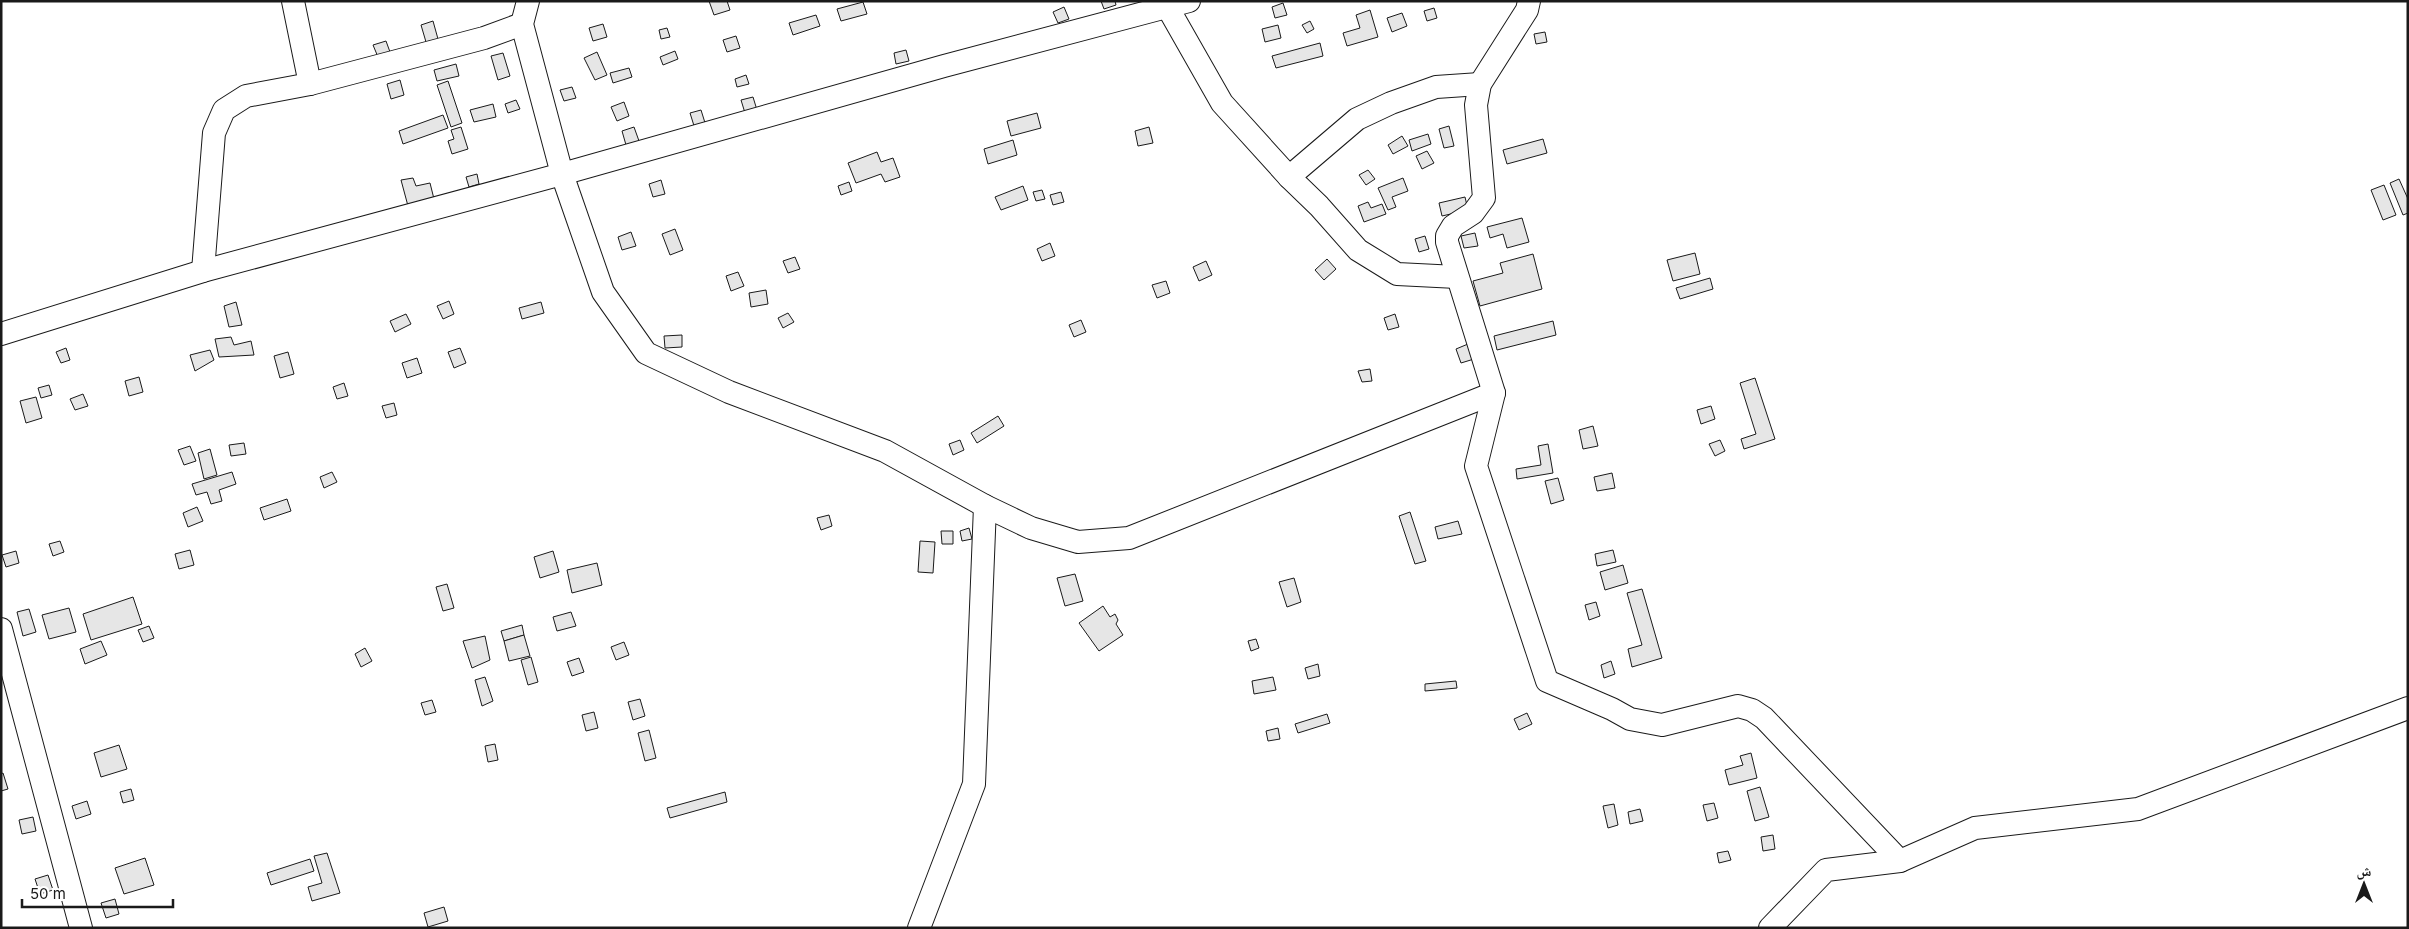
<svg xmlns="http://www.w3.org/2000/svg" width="2409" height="929" font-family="Inter,'Noto Naskh Arabic',sans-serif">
<rect width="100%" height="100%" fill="#fff"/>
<g fill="#e6e6e6" stroke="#1a1a1a">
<path d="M709,1h18l3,9 -16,5z"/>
<path d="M1101,1h14l1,4 -12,4z"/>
<path d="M863,2l4,12 -26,7 -4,-12z"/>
<path d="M1283,3l4,12 -12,3 -3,-11z"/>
<path d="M1064,7l5,12 -11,4 -5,-11z"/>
<path d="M1434,8l3,10 -10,3 -3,-10z"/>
<path d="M1370,10l8,27 -31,9 -4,-13 17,-5 -4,-13z"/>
<path d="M1402,13l5,13 -15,6 -5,-14z"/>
<path d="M816,15l4,11 -27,9 -4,-12z"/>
<path d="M433,21l5,18 -12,3 -5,-17z"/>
<path d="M1310,21l4,8 -7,4 -5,-8z"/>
<path d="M603,24l4,13 -14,4 -4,-13z"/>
<path d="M1278,25l3,13 -16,4 -3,-13z"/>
<path d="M667,28l3,9 -9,2 -2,-9z"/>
<path d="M1545,32l2,10 -11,2 -2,-10z"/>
<path d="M736,36l4,12 -13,4 -4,-12z"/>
<path d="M386,41l4,11 -12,5 -5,-12z"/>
<path d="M1320,43l3,13 -47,12 -4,-12z"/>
<path d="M906,50l3,11 -13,3 -2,-11z"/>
<path d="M675,51l3,8 -15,6 -3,-8z"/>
<path d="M597,52l10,23 -12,5 -11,-22z"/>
<path d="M503,53l7,23 -12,4 -7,-24z"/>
<path d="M456,64l3,12 -22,5 -3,-11z"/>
<path d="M629,68l3,9 -19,6 -3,-10z"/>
<path d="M746,75l3,9 -12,3 -2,-8z"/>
<path d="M400,80l4,15 -13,4 -4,-15z"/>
<path d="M448,81l14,42 -11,4 -14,-42z"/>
<path d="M572,87l4,11 -12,3 -4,-11z"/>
<path d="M753,97l4,13 -12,3 -4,-13z"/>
<path d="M516,100l4,9 -12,4 -3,-9z"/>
<path d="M624,102l5,14 -12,5 -6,-14z"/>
<path d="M493,104l3,13 -22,5 -4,-12z"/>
<path d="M701,110l5,16 -11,3 -5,-16z"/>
<path d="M1037,113l4,15 -30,8 -4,-15z"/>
<path d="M443,115l5,13 -45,16 -4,-13z"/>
<path d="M1449,126l5,20 -10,2 -5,-19z"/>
<path d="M461,127l7,22 -16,5 -4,-13 6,-2 -3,-9z"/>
<path d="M634,127l5,14 -13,4 -4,-14z"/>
<path d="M1149,127l4,16 -15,3 -3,-15z"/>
<path d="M1428,134l3,10 -19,7 -3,-11z"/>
<path d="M1402,136l6,10 -15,8 -5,-9z"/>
<path d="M1543,139l4,14 -40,11 -4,-14z"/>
<path d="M1013,140l4,15 -29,9 -4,-15z"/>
<path d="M1427,151l7,12 -12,6 -6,-13z"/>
<path d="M877,152l4,10 12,-4 7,19 -15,5 -4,-8 -25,9 -8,-20z"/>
<path d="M1368,170l7,9 -9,6 -7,-10z"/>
<path d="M477,174l2,10 -10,3 -3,-10z"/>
<path d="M413,178l3,8 14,-3 4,16 -26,7 -7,-26z"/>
<path d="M1403,178l5,13 -16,6 4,10 -8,3 -10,-22z"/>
<path d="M2399,179l9,20v14l-5,2 -13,-32z"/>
<path d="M661,180l4,14 -12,3 -4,-13z"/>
<path d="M849,182l3,9 -11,4 -3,-9z"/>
<path d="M2384,185l12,30 -13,5 -12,-30z"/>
<path d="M1023,186l5,14 -27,10 -6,-13z"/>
<path d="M1042,190l3,9 -9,2 -3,-9z"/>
<path d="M1061,192l3,10 -11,3 -3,-10z"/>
<path d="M1465,197l3,13 -26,6 -3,-13z"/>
<path d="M1368,202l3,6 11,-4 4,10 -22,8 -6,-16z"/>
<path d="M1522,218l7,24 -22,6 -4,-14 -13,4 -3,-11z"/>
<path d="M675,229l8,21 -13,5 -8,-21z"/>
<path d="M631,232l5,14 -14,4 -4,-13z"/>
<path d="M1475,233l3,13 -14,2 -3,-12z"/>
<path d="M1425,236l4,13 -10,3 -4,-13z"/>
<path d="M1050,243l5,13 -13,5 -5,-12z"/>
<path d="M1695,253l5,21 -27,7 -6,-21z"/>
<path d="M1533,254l9,35 -62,17 -7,-25 30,-8 -3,-10z"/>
<path d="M795,257l5,12 -12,4 -5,-12z"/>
<path d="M1327,259l9,10 -12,11 -9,-10z"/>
<path d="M1206,261l6,14 -13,6 -6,-14z"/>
<path d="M738,272l6,14 -13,5 -5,-15z"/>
<path d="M1710,278l3,11 -33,10 -4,-11z"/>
<path d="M1166,281l4,12 -13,5 -5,-13z"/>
<path d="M766,290l2,14 -17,3 -2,-14z"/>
<path d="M449,301l5,13 -11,5 -6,-13z"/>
<path d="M236,302l6,23 -13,2 -5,-21z"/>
<path d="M541,302l3,11 -22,6 -3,-11z"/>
<path d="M788,313l6,9 -11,6 -5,-10z"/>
<path d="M406,314l5,10 -16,8 -5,-11z"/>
<path d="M1395,314l4,13 -11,3 -4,-12z"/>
<path d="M1081,320l5,12 -12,5 -5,-12z"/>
<path d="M1553,321l3,14 -59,15 -3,-14z"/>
<path d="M682,335v12l-17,1 -1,-12z"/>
<path d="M231,337l3,8 17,-4 3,14 -35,2 -4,-18z"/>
<path d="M1468,344l6,15 -13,4 -5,-14z"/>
<path d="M66,348l4,12 -9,3 -5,-11z"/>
<path d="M460,348l6,15 -12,5 -6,-16z"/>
<path d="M210,350l4,10 -19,11 -5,-16z"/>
<path d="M288,352l6,22 -14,4 -6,-22z"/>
<path d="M417,358l5,15 -15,5 -5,-15z"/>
<path d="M1370,369l2,12 -10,1 -4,-11z"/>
<path d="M139,377l4,15 -14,4 -4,-15z"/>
<path d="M1755,378l20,61 -31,10 -3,-10 15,-5 -16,-51z"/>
<path d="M344,383l4,13 -11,3 -4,-12z"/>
<path d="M49,385l3,10 -11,3 -3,-10z"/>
<path d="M83,394l5,12 -13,4 -5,-11z"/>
<path d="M36,397l6,21 -16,5 -6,-22z"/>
<path d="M394,403l3,12 -11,3 -4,-12z"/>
<path d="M1711,406l4,13 -14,5 -4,-14z"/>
<path d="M998,416l6,10 -27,17 -6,-10z"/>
<path d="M1593,426l5,20 -15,3 -4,-19z"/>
<path d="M960,440l4,10 -11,5 -4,-11z"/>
<path d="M1720,440l5,11 -10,5 -6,-12z"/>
<path d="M244,443l2,11 -15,2 -2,-11z"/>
<path d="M1548,444l5,29 -36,6 -1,-10 25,-4 -3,-19z"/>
<path d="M190,446l6,15 -12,4 -6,-15z"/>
<path d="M210,449l7,26 -13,4 -6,-26z"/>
<path d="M232,472l4,12 -17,6 3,11 -11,3 -4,-12 -11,3 -4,-11z"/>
<path d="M332,472l5,10 -13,6 -4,-11z"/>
<path d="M1612,473l3,15 -18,3 -3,-14z"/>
<path d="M1558,478l6,22 -13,4 -6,-23z"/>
<path d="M287,499l4,12 -27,9 -4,-12z"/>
<path d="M197,507l6,14 -15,6 -5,-14z"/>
<path d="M1410,512l16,49 -11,3 -16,-48z"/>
<path d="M829,515l3,11 -11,4 -4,-12z"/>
<path d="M1458,521l4,13 -24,5 -3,-12z"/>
<path d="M969,528l3,11 -10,2 -2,-10z"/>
<path d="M941,531h12v13h-11z"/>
<path d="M60,541l4,11 -11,4 -4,-12z"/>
<path d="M920,541l15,1 -2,31 -15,-1z"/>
<path d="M190,550l4,15 -15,4 -4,-15z"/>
<path d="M1613,550l3,12 -19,4 -2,-12z"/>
<path d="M16,551l3,12 -13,4 -4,-12z"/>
<path d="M553,551l6,21 -19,6 -6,-21z"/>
<path d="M597,563l5,22 -30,8 -5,-23z"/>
<path d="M1623,565l5,18 -23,7 -5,-18z"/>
<path d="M1075,574l8,27 -18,5 -8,-28z"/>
<path d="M1294,578l7,24 -14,5 -8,-25z"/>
<path d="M447,584l7,24 -11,3 -7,-24z"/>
<path d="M1642,589l20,69 -30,9 -4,-18 14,-4 -15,-52z"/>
<path d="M133,597l9,27 -51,16 -8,-26z"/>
<path d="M1596,602l4,14 -11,4 -4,-15z"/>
<path d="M1103,606l7,11 5,-3 3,6 -2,4 7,11 -24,16 -20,-28z"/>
<path d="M69,608l7,24 -27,7 -7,-24z"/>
<path d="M29,609l7,23 -13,4 -6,-24z"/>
<path d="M571,612l5,14 -19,5 -4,-14z"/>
<path d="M522,625l2,10 -20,6 -3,-10z"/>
<path d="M149,626l5,12 -11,4 -5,-12z"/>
<path d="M524,635l6,21 -21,5 -5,-20z"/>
<path d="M485,636l5,24 -18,8 -9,-27z"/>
<path d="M1256,639l3,9 -8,3 -3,-10z"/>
<path d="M101,641l6,14 -22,9 -5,-15z"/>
<path d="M624,642l5,13 -13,5 -5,-13z"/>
<path d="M365,648l7,13 -11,6 -6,-13z"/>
<path d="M531,657l7,25 -10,3 -7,-25z"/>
<path d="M579,658l5,14 -12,4 -5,-14z"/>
<path d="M1611,661l4,13 -11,4 -3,-13z"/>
<path d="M1318,664l2,12 -12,3 -3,-11z"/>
<path d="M485,677l8,24 -11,5 -7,-26z"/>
<path d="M1273,677l3,13 -22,4 -2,-13z"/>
<path d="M1456,681l1,7 -32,3v-7z"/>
<path d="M640,699l5,17 -12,4 -5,-18z"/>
<path d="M432,700l4,12 -11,3 -4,-12z"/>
<path d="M594,712l4,16 -12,3 -4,-16z"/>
<path d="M1527,713l5,11 -13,6 -5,-11z"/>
<path d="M1327,714l3,9 -32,10 -3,-9z"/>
<path d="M1278,728l2,11 -12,2 -2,-10z"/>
<path d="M649,730l7,28 -11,3 -7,-28z"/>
<path d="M495,744l3,16 -10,2 -3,-16z"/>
<path d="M119,745l8,24 -26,8 -7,-24z"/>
<path d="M1751,753l6,25 -28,7 -4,-15 18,-5 -3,-9z"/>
<path d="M3,773l5,16 -7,2v-17z"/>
<path d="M1760,787l9,30 -14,4 -8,-30z"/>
<path d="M131,789l3,11 -11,3 -3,-11z"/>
<path d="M725,792l2,10 -57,16 -3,-10z"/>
<path d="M87,801l4,13 -15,5 -4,-13z"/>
<path d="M1714,803l4,15 -11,3 -4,-16z"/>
<path d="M1614,804l4,21 -10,3 -5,-22z"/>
<path d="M1640,809l3,12 -13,3 -2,-12z"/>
<path d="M33,817l3,14 -14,3 -3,-14z"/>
<path d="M1773,835l2,14 -12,2 -2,-14z"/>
<path d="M1728,851l3,9 -12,3 -2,-10z"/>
<path d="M327,853l13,40 -28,8 -4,-14 14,-4 -8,-27z"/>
<path d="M145,858l9,27 -30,9 -9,-26z"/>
<path d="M310,859l4,12 -43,14 -4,-12z"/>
<path d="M48,875l5,15 -13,4 -5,-15z"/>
<path d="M115,899l4,15 -13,4 -5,-15z"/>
<path d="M444,907l4,14 -20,6 -4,-14z"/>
</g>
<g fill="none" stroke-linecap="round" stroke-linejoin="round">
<defs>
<g id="minor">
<path d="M293,1l17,83"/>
<path d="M528,1l-6,23 40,150 41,118 43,61 83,39 156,59 100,55 46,22 47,14 51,-4 365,-145"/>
<path d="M1164,1l58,102 67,74 30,29 39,44 39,24 60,3"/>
<path d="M1529,1l-2,9 -47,74 -4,21 8,93 -11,15 -20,13 -6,10v6l47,151 -18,73 71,215 65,28 18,10 32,6 76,-19 14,4 12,8 136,143"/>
<path d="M1289,177l68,-58 34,-16 45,-16 44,-3"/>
<path d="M203,271l11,-138 10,-23 22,-14 64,-12 174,-46 38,-14"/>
<path d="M1,334l202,-63 359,-97 382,-108 245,-65"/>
<path d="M1,629l80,299"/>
<path d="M919,928l55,-144 11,-278"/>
<path d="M1770,928l56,-58 74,-9 75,-33 163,-19 270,-101"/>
</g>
</defs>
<use href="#minor" stroke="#1a1a1a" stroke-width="24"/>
<use href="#minor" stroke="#fff" stroke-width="22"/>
</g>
<rect width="2409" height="929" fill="none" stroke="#1a1a1a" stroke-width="5"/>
<g transform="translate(2364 884)" stroke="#ffffff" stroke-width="4" paint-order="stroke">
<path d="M0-4L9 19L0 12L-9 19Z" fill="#1a1a1a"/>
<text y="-8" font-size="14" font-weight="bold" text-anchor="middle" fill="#1a1a1a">ش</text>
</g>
<path d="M22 899v8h151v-8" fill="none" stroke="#1a1a1a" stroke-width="2.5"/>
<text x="30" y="899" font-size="15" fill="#1a1a1a" stroke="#ffffff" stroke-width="4" paint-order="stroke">50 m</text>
</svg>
